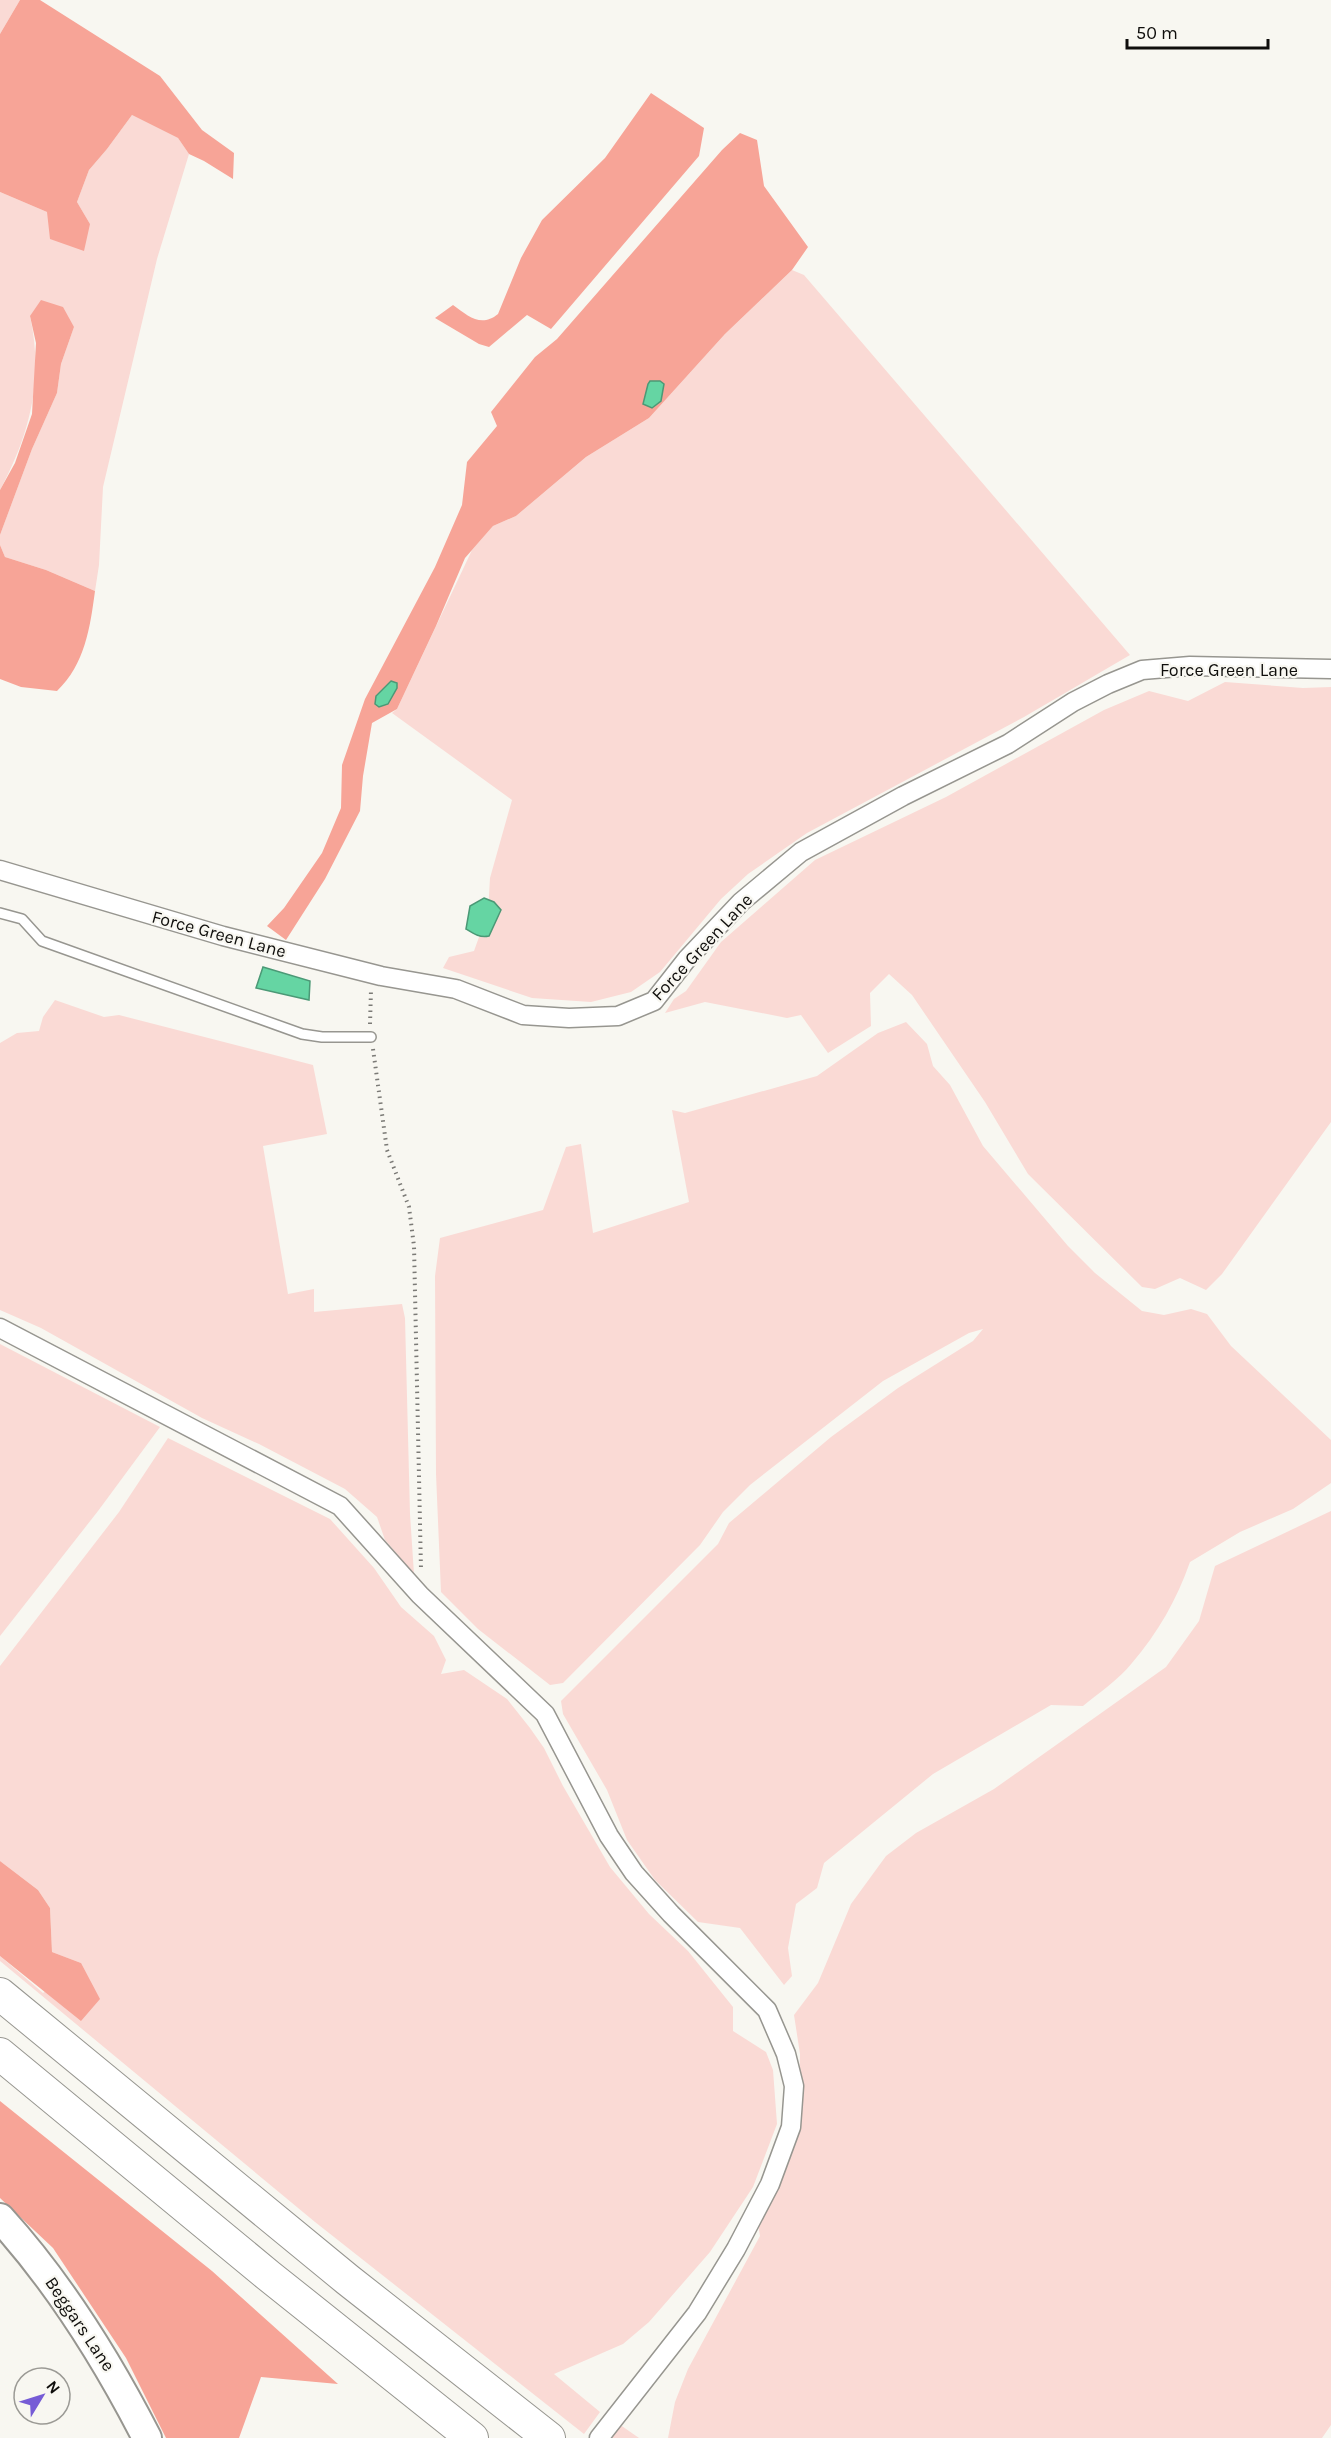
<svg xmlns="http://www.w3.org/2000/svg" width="1331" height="2438" font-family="Karla,sans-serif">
<rect width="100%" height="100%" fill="#f8f7f1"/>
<g fill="#fadad5">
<path d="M0,0h20l-20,34z"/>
<path d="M132,115l46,23 11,16 -32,105 -54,228 -4,78 -4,26 -49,-21 -41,-13 -5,-12v-10l32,-86 25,-56 4,-29 13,-37 -44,-11c14,63 0,118 -30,174v-298l47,20 43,12 -13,-22 12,-32 18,-21z"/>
<path d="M792,270l12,5 326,380 -106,62 -217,116 -59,41 -27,25 -61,73 -29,20 -40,10 -59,-4 -89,-30 6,-11 25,-6 14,-39 2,-34 22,-78 -120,-87 5,-4 75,-159 21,-24 23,-10 70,-59 63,-39 76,-84z"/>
<path d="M1225,682l78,6 28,-1v435l-109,152 -16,16 -26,-12 -25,11 -13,-2 -114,-113 -43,-72 -73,-107 -23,-21 -19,19 1,33 -43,27 -27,-38 -14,3 -82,-16 -40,11 9,-14 12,-8 35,-49 94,-82 131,-63 158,-87 45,-19 39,10z"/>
<path d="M55,1000l49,17 15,-2 194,50 14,69 -64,12 25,148 26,-5v23l88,-8 3,14 5,196 4,60 -29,-34 -8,-23 -32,-28 -86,-45 -57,-26 -161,-90 -41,-18v-267l17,-10 22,-2 4,-14z"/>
<path d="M906,1022l21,22 6,22 17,19 33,61 85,100 27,27 47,38 22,4 27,-6 16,5 24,32 100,94v43l-38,26 -53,23 -50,30c-13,37 -32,71 -58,101 -13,16 -33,30 -49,43l-32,-1 -118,69 -109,89 -7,25 -21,16 -8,44 4,28 -8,9 -44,-57 -42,-6 -43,-42 -28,-40 -20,-50 -44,-76 -2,-13 157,-157 11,-21 102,-86 67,-49 75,-47 10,-12 -14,4 -86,48 -133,104 -27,27 -23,33 -137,138 -13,2 -72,-56 -37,-37 -5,-118 -1,-198 5,-38 103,-28 23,-63 15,-3 12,89 96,-31 -17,-92 13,3 132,-37 61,-43z"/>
<path d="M0,1344l160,83 -62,84 -98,125z"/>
<path d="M168,1438l162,81 44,49 27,39 33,29 12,24 -5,14 23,-4 43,29 23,29 14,20 19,38 47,81 39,47 39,37 45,56v24l33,21 7,18 4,54 -24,63 -43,65 -61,70 -26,22 -69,30 46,38 -16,22 -269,-212 -315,-261v-5l43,37 38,-30 -29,-11 -2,-44 -12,-18 -38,-29v-195l119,-154z"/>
<path d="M1331,1511v914l-9,13h-654l7,-36 13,-33 72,-133 -3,-17 42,-107 1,-58 -6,-39 24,-32 33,-79 35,-48 30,-23 78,-44 172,-122 33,-46 16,-55z"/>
<path d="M616,2422l23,16h-35z"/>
</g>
<g fill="#f7a497">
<path d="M20,0h20l120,76 42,54 32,23 -1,26 -29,-18 -15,-7 -11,-16 -46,-23 -25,34 -18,21 -12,32 13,22 -6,27 -34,-12 -3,-27 -47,-20v-158z"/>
<path d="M651,93l53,35 -5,28 -148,173 -24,-14 -38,32 -10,-3 -44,-26 18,-13c15,11 28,23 45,9l23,-56 21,-38 63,-62z"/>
<path d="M740,133l17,7 7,46 44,61 -16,23 -67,64 -76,84 -63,39 -70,59 -23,10 -28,32 -29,68 -39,83 -25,14 -9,53 -3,35 -35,68 -39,61 -19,-14 17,-18 38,-55 19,-45 1,-43 23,-66 70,-132 27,-62 5,-43 30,-36 -6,-14 44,-55 22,-18 165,-189z"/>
<path d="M41,300l22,7 11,20 -13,37 -4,29 -25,56 -32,86v-45l15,-27 17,-49 4,-71 -6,-27z"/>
<path d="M0,545l5,12 41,13 49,21c-5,37 -10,73 -38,100l-36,-4 -21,-8z"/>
<path d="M0,1861l38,29 12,18 2,44 29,11 19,36 -19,22 -81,-65z"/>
<path d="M0,2101l212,170 126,113 -77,-7 -22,61h-73l-40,-80 -73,-110 -53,-50z"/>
</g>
<g fill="#65d5a3" stroke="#4b9976" stroke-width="1.5">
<path d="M650,381h10l4,3 -3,17 -9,7 -9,-4 5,-20z"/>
<path d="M391,681l6,2v5l-9,16 -9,3 -4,-3 1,-8z"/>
<path d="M484,898l10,4 7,8 -12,26c-9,2 -15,-2 -23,-7l4,-23z"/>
<path d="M263,967l47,14 -1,19 -53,-12z"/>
</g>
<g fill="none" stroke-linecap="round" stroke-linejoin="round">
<defs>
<path id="service" d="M0,913l22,6 20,22 260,93 20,3h49"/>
<g id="minor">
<path d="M0,870l223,66 158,40 75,13 67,26 46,3 49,-2 36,-15 33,-42 54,-57 60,-50 102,-56 105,-52 65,-42 35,-18 34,-14 48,-4 141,3"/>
<path d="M0,1328l340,178 80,89 125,119 64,122 25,37 37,41 96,96 19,44 8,32 -3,41 -21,57 -34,65 -39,64 -98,125"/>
</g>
<path id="primary" d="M0,2218c60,66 106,140 147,220"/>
<g id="motorway">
<path d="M0,1994l348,286 201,158"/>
<path d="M0,2054l269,222 203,162"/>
</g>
</defs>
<use href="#service" stroke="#979690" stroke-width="12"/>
<use href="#minor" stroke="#979690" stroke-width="21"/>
<use href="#primary" stroke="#979690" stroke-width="32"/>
<use href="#motorway" stroke="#979690" stroke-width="34"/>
<g stroke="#7b7a76" stroke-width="4" stroke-dasharray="1.5 4.5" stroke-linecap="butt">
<path d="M370,1024l1,-34"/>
<path d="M373,1049l14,101 22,57 5,39 7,324"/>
</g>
<use href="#service" stroke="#fff" stroke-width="9"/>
<use href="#minor" stroke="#fff" stroke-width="18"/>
<use href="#primary" stroke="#fff" stroke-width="28"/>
<use href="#motorway" stroke="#fff" stroke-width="32"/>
</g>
<g text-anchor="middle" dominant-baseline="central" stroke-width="4.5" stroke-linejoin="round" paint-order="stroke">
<g font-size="18" fill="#0f0e0c" stroke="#f8f7f1">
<text x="1229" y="670">Force Green Lane</text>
<text transform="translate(219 934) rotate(15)">Force Green Lane</text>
<text transform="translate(702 947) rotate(-47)">Force Green Lane</text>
<text transform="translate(80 2324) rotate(56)">Beggars Lane</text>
</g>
</g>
<g transform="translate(42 2396) rotate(52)"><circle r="28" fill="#f8f7f1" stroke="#9b9a95" stroke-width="1.5"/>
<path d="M0-4.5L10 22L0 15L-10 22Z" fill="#765cd6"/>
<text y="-9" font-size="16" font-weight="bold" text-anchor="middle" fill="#0f0e0c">N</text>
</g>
<path d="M1127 39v9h141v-9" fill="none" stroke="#0f0e0c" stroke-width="3"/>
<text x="1136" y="39" font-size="18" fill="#0f0e0c" stroke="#f8f7f1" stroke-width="4.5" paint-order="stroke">50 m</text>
</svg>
